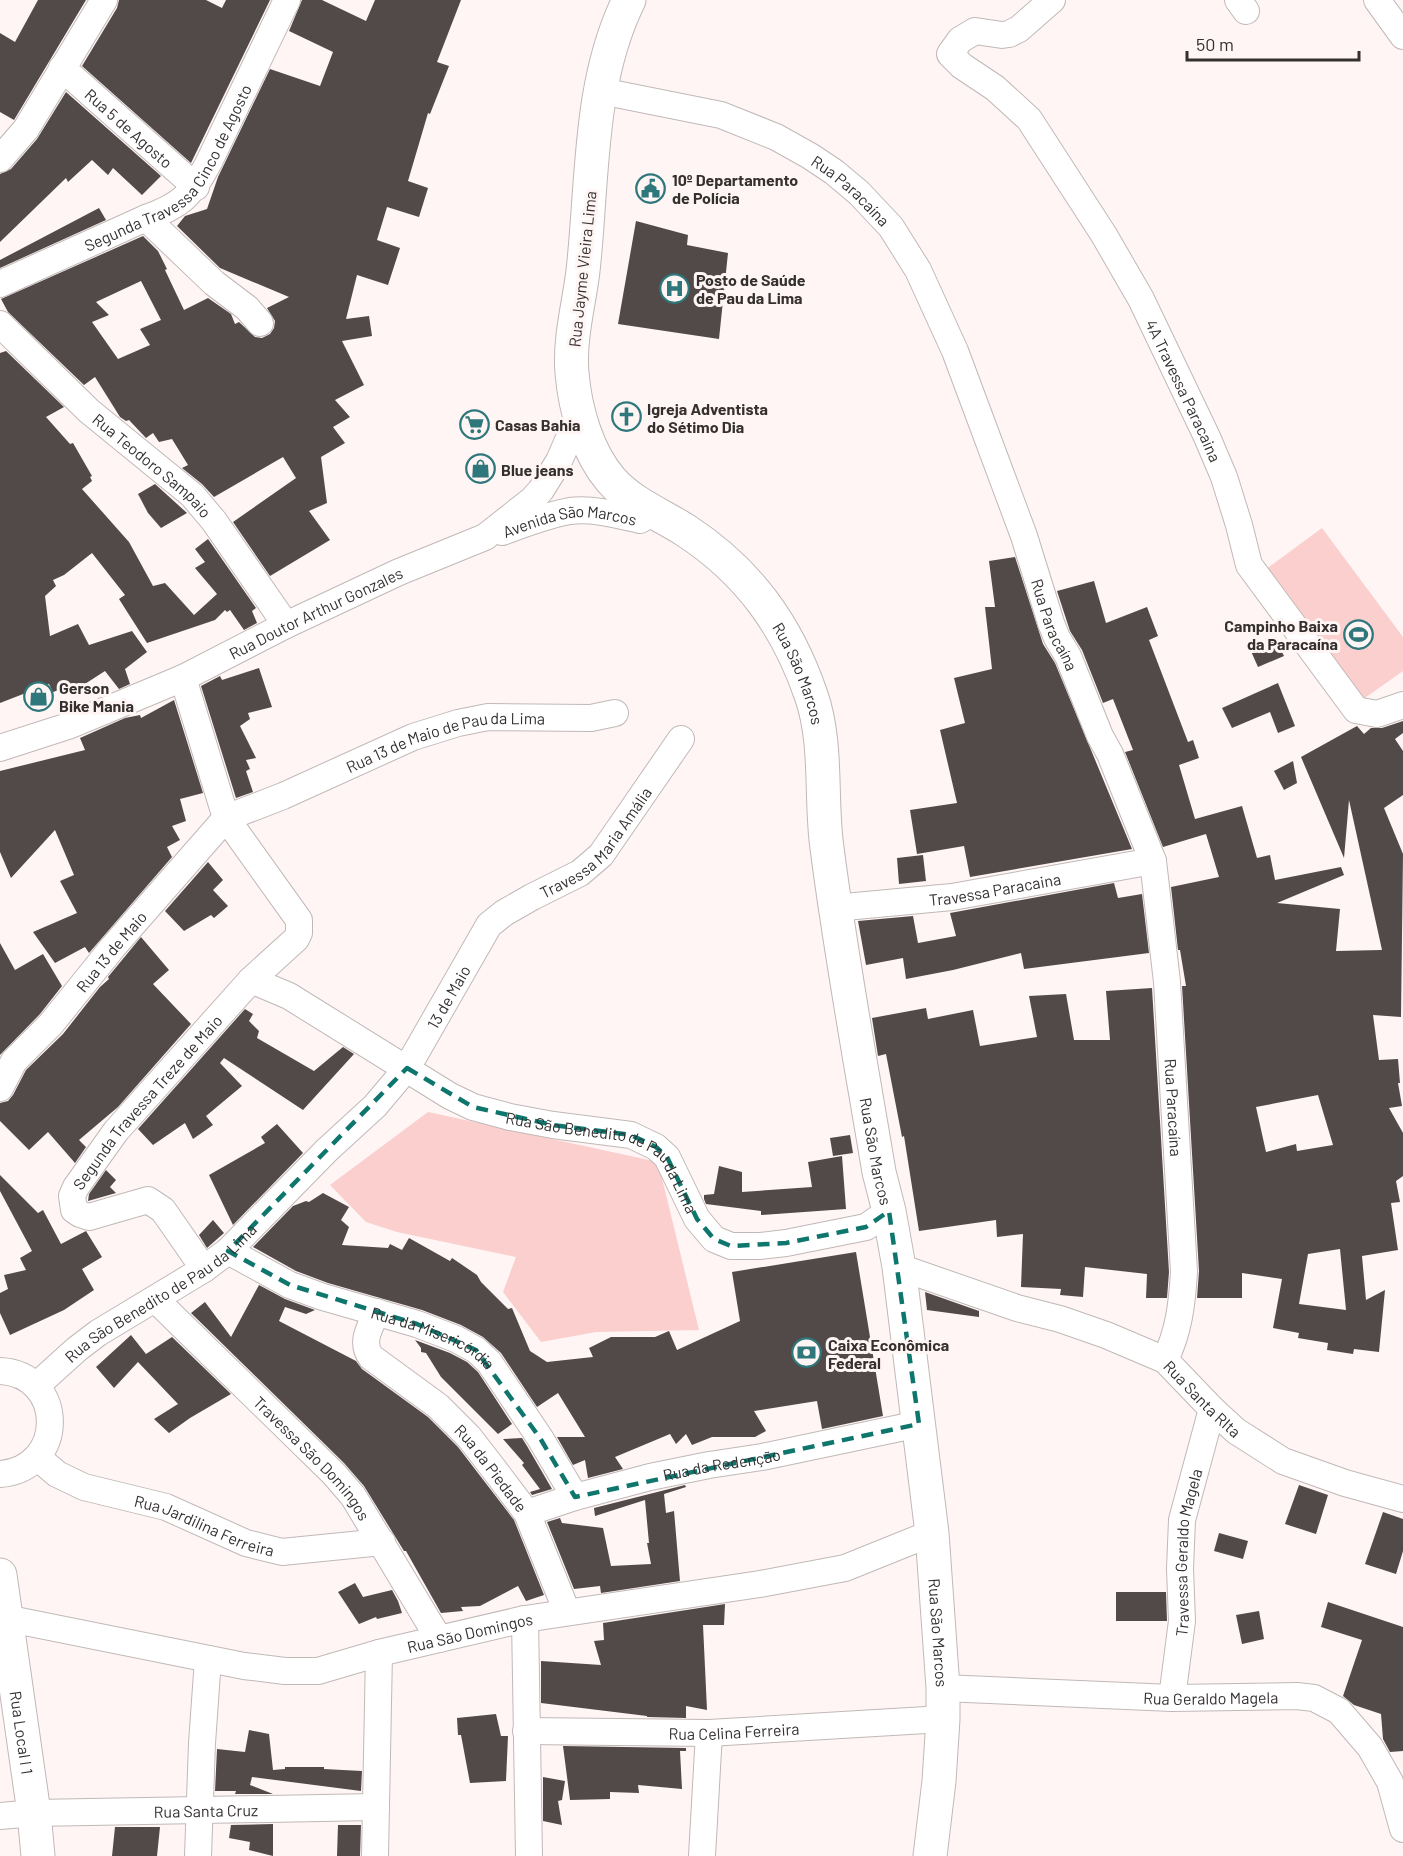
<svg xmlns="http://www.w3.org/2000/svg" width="1403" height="1856" font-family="Barlow,sans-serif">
<rect width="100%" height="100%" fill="#fef5f4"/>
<g fill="#facfcd">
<path d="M1322,528l81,109v34l-41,29 -97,-130z"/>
<path d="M428,1112l230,50 41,168 -103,2 -55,10 -38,-50 13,-35 -119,-25 -31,-10 -36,-37z"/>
</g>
<g fill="#524a49" fill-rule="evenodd">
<path d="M38,0h48l-72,120 -14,-8v-79l15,9z"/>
<path d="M119,0h87l16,8 4,-8h44l-79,163 -109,-97 35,-58z"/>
<path d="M302,0h20l44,21 9,-21h86l-24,62 12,4 -19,48 -2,-1 -20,68 20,7 -9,29 -32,-10 -10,33 23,8 -12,37 -31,-10 -11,44 23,-3 3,20 -30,5 22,44 -29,15 15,17 -17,10 12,16 -24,14 6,46 -18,8 21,29 -60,36 -37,-54 63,-44 -13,-21 -69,40 -12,-13 -20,-16 6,-3 -16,-26 -13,3 -6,-9 -7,5 -17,-18 -3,1 -6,-4 -25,-40 -11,8 -76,-73 -7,-13 142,-63 15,15 9,18 -2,1 19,40 24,-12 23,16 4,10 4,-2 16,15 7,1 8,-4 4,-6 1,-7 -8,-13 22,-11 -69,-29 -43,-42 8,-10 22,-7 11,-32 52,-108 50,17 13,-34 -44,-21zM141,281l20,39 -21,9 10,16 -32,14 -26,-37 17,-7 -13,-13z"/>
<path d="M66,92l95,84 -19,19 -29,-27 -5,7 -16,-15 -24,22 -2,-4 -66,64v-68l11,-5 26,-30z"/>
<path d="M99,208l7,12 -106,48v-8z"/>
<path d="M636,221l52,14 -1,10 41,8 -9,86 -101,-15z"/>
<path d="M6,351l58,56 -18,10 24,27 3,-1 19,33 -2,1 2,4 -10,8 47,53 24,44 12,-3 29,32 23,-21 -22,-26 10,-6 -10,-13 13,-10 48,69 -4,3 5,12 -13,7 -14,-20 -3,2 -2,-2 -10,10 -68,23 -28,-44 6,-4 -33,-42 -28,22 -11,5 3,6 -11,10 5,40 28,-12 11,21 43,-14 15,21 -22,17 5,15 -11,5 -14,-18 -31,20 -3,-5 -18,6 -4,-8 -49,19v-350z"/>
<path d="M155,484l32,29 -26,15 -13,-15 -10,-19z"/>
<path d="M1015,557l28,87 12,19 77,186 -162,28 -6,-31 -47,8 -7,-44 47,-7 -17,-73 25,-7 -11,-45 38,-9 -7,-62h10l-6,-46z"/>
<path d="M1094,581l12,42 41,-16 11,29 -9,4 39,102 5,-2 6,18 -20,7 16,54 47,-13 15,52 13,-3 5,25 66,-13 3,8 -67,28 63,6 -4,42 46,-1 -33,-150 -5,58 -43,-101 56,-31 7,8 7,-6h11l21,-7v12l-8,6 8,12v44l-19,13 19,46 -2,163 -28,-2 6,45 19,-1 2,24h-2l4,23 -13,2 14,25v43l-7,5 4,21 -9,1 7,47 -36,6 4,44 19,-10 -6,62 -25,-3 -1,5 -26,-4 1,-7 -30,-5 1,-5 -26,-5 9,-49 -40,-6v25h-45l2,-27 -17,-285h4l-6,-36h-2l-7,-63 48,-10 -13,-43 -43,13 -38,-95 8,-2 -20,-51 -10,4 -21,-53 -12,-19 -13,-40zM1318,1095l15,50 -36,6 -1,-7 -30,8 -10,-45zM1340,1249l6,61 -47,-6 9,-50z"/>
<path d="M1275,638l9,18 -26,11 -8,-18z"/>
<path d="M259,668l13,39 -24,6 2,6 -10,7 16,32 -10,2 4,9 -4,2 7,21 -17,6 -35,-112 19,-10 2,4z"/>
<path d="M1278,683l17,43 -17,7 -8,-21 -38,16 -10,-20z"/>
<path d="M174,700l29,93 -23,6 6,22 -14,5 8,14 -13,7 5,10 -83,96 -4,-6 -30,16 -22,-31 44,-19 -17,-32 14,-6 -19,-45 -44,48 -11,-26v-81l85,-21 -5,-12 45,-20 15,-3 1,3z"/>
<path d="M1293,761l4,22 -13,7 -10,-19z"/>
<path d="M923,855l3,26 -27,3 -2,-26z"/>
<path d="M208,862l15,18 -10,10 15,16 -14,12 -3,-3 -27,16 -19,-20z"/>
<path d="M1114,883l4,15 24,-4 7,59 -125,16 -3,-16 -68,17 -47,9 -3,-21 -37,7 -8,-44 55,-5 5,27 38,-7 -6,-23z"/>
<path d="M141,937l28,33 -16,14 38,40 -73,83 -39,33 7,7 -11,16 -27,-31 -19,18 -29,-29v-18l8,-2 5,-6 13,-25 37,-36 37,-47 9,-8 -1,-2z"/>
<path d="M0,943l15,27 28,-16 19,32 -22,28 -40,41z"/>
<path d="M1152,988l17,284 -2,26h-21l1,-24 -62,-7 -2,30 -23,-2 1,-6 -40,-2 2,-53 -26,3 -1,-17 -77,11 -15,-95 -2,1 -16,-83 -8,2 -6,-38 54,-10 2,11 45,-9 7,36 57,-9 -8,-41 37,-2 8,46h36l-4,-49z"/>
<path d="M245,1009l8,5 -4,7 10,10 -2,7 57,33 29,-24 11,7 -51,56 -79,-52 -4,5 22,23 -36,30 7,9 -20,14 -8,-16 -32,22 -15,-16z"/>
<path d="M277,1124l26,29 -70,72 -24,-50 56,-32 -4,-6z"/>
<path d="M850,1135l3,18 -20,3 -3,-18z"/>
<path d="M842,1156l4,53 -85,6v-4l-55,-7 -2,-5v-4l10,-1 5,-28 23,6v20l70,-5 -4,-25z"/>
<path d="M106,1170l10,10 -6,7 6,6 -28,8 1,-7z"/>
<path d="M0,1175l38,38 5,-3 18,34 25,-13 16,26 -20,12 12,21 -30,20 -54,25 -10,-22v-20l8,-4 -4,-14 22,-5 -6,-12 12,-7 -32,-60z"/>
<path d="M323,1193l26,14 -8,13 8,7 -7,18 46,3 2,-4 12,6 7,-12 41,23 2,-3 25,17 4,7 27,27 4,-1 18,43 17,11 46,-5 -4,-9 22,-11h44l14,-6 8,19 63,-29 -8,-49 124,-20 27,164 -61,13 -5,-28 -63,10 12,20 -11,6h-43l-20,8 -6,-11 -10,10 -6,-10 -55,23 8,12 -35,9 -3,-18 -12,5 -16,-28h28l-27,-44 -21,14 -36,-54 -18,-16 -22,-12 -39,-15 -94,-27 -32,-12 -43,-24 40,-41 13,-5 3,1z"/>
<path d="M213,1220l11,13 -17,15 -8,-13z"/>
<path d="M259,1285l26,14 30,11 -9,4 -21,-7 -6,14 77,40 6,8 66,48 30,30 56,73 30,75 -18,6 -8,-15 -38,20 -19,1 2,4 -22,2 -35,-62h-2l-40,-65 -20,-23 -153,-150 14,-11 26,35z"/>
<path d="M925,1292l54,19v6l-52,-7z"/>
<path d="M131,1335l15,19 26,-17 59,57 -41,24 -21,15 -15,-14 24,-15 -40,-42 -24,26 -18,-21z"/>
<path d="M415,1340l35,13 17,9 11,10 34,52 -14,10 -57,-57 -15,-24 -5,-1v-4z"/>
<path d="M522,1438l5,8 25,43 -20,6 -2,-3 10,-3 -18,-24 2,-2 -21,-24z"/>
<path d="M685,1485l1,2 -22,7 2,19 8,-2 6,70 -79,12 -1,-7 -26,3 -27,-67 13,-4 2,5 41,5 8,38 40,-2 -4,-21h2l-4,-43 -50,16 -1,-8z"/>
<path d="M1299,1485l29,10 -12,39 -31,-10z"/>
<path d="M1383,1512l20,7v32l-7,23 -31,-10z"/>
<path d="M1219,1533l29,8 -5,18 -29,-8z"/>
<path d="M355,1583l8,14 29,-7 6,11 4,12 -25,6 -1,-2 -17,7 -21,-32z"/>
<path d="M1116,1592h50l1,29h-51z"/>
<path d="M1328,1602l75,25v124l-13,1 -7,-13 -2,-25 -27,-9 -11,-9 19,-56 -41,-13z"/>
<path d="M725,1604l-1,21h-21l4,85 -21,-4v12l-39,-1v-1l-106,-13v-42l60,4 -7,-24 10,-1 -1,-17z"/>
<path d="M1259,1611l5,28 -22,5 -6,-29z"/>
<path d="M496,1714l5,22h7l-2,45 -36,2 -9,-48h-3l-1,-17z"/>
<path d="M249,1730l20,4 4,36 12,-1v-2h39v2l38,2 -1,20 -109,-14 -2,8 23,9h-38l1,-3h-21l2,-42 28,3z"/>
<path d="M563,1746l123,2v3h-6l2,38 -44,-4 1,8 -29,-1v7l-40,1z"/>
<path d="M543,1777l22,4 -3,19 -4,1 4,24 -19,-4z"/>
<path d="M273,1824v32l-24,-6 1,-8 -21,-4 2,-13z"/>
<path d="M338,1825h23l-1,31h-23z"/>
<path d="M115,1827h45l-3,29h-45z"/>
</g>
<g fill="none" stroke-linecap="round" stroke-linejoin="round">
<defs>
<g id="street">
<path id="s1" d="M1052,0l-33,29 -10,5 -7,1 -27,-4 -15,9 -10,14 12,12 33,22 34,31 75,116 37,64 66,138 17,40 15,48 10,40 107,145 21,4 26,-9"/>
<path d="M1238,0l8,11"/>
<path d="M1377,0l26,36"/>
<path id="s2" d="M62,68l134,119"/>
<path id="s3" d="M601,91l120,24 55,22 34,19 24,16 25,21 32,34 27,43 37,81 69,185 27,87 6,15 11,18 32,80 10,18 43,107 14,121 17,290c-2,32 -5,59 -19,88"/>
<path d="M0,159l26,-30 78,-129"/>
<path d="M146,218l68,65 33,25 13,15"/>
<path id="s4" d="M0,284l146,-66c34,-12 45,-22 62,-54l79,-164"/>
<path id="s5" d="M0,324l89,87 103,84 22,26 72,104"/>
<path id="s6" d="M502,532c22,-8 45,-17 68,-21 23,-3 48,4 70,9l15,-8"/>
<path id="s7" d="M183,678l43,140 73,102v13l-3,6 -45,41 38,16 161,100 23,11 37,10 43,8 78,10 25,12 11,10 30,62 17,20 17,7h29l26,-3 80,-16 23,-16"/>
<path id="s8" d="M0,748l68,-22 115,-48 103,-53 113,-53 86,-35 47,-37 9,-10 18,-29 20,-46"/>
<path id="s9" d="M834,908l118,-11 201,-36"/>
<path id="s10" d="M0,1088l14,-27 37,-37 62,-77 113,-129 57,-22 130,-59 45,-14 30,-6 103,1 24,-5"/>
<path id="s11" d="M228,1251l62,34 33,12 94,27 39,15 20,11 13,12 51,76 35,59"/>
<path id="s12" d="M899,1267l118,41 43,11 46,16 59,25 47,49 24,22 47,30 62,22 58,16"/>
<path id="s13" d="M204,1269l-41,-59 -15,-10 -59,17 -9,-3 -6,-4 -2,-14 4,-9 40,-56 135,-151"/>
<path id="s14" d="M155,1299l179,175 19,22 86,143"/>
<path id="s15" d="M377,1312c-7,15 -17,30 -6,45l67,49 31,31 24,31 34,45 40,99"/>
<path d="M0,1371c66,3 67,98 0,103"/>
<path id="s16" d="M36,1386l41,-37 21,-16 106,-64 24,-18 99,-101 48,-44 32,-38 82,-143 15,-12 28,-16 48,-24 21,-18 80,-116"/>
<path id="s17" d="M37,1457l20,17 27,13 82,20 80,36 36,9 100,-10"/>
<path id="s18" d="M527,1513l48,-16 75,-20 59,-12 53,-8 157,-33"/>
<path id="s19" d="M0,1617l244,49 41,5h33l61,-18 146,-34 235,-35 85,-16 87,-35"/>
<path d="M525,1619l4,237"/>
<path id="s20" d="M943,1688l229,10 125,-2 17,2 25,13 31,36 20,35 13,47"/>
<path id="s21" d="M1172,1698l10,-77 -2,-52 2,-49 30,-111"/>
<path id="s22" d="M526,1731l183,2 234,-14"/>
<path id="s23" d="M0,1816l34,-3 342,-6"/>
<path d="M198,1856l4,-113 6,-84"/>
<path d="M375,1856l4,-203"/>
<path d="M702,1856l7,-123"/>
</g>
<g id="secondary">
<path id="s24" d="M629,0c-41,83 -36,181 -46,271 -4,33 -14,68 -11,102 3,36 15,79 39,107 20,23 49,34 74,50 63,41 102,95 126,165 17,48 9,104 16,153 14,109 34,216 52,324l10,39 10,56 33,266 11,155v31l-4,62 -9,75"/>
<path id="s25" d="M0,1575l34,238 4,43"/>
</g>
</defs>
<use href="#street" stroke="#c1b8b8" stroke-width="28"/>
<use href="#secondary" stroke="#c1b8b8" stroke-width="35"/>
<use href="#street" stroke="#fff" stroke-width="26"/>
<use href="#secondary" stroke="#fff" stroke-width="33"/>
</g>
<path fill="none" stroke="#0f766e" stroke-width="4.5" stroke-dasharray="12 8" stroke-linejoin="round" d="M407,1068l66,39 80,18 78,10 25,12 11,10 30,62 17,20 17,7 55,-3 80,-16 23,-16 30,213 -344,73 -35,-59 -64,-88 -59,-26 -127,-39 -62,-34z"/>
<defs>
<symbol id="civic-ring" viewBox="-11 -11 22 22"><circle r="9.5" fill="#fef5f4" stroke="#2e777b" stroke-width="1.5"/><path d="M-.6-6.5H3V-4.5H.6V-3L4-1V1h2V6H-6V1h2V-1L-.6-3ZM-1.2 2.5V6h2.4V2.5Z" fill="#2e777b"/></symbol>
<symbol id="hospital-ring" viewBox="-11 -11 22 22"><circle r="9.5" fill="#fef5f4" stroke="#2e777b" stroke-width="1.5"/><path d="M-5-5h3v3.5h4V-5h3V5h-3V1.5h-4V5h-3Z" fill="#2e777b"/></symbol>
<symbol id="church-ring" viewBox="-11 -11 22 22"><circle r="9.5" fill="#fef5f4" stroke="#2e777b" stroke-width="1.5"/><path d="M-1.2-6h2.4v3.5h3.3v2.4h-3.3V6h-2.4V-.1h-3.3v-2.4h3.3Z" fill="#2e777b"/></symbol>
<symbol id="supermarket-ring" viewBox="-11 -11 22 22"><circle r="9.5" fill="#fef5f4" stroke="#2e777b" stroke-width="1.5"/><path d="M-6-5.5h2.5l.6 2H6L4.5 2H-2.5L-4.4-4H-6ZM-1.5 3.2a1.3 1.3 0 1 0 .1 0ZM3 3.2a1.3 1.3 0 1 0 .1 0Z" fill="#2e777b"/></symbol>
<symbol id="shop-ring" viewBox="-11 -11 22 22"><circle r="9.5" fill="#fef5f4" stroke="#2e777b" stroke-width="1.5"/><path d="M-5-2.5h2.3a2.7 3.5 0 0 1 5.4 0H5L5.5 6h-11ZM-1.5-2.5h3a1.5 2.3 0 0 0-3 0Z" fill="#2e777b"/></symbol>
<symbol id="stadium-ring" viewBox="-11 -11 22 22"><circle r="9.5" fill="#fef5f4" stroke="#2e777b" stroke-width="1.5"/><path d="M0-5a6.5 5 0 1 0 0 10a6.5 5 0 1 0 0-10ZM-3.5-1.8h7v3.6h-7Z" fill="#2e777b"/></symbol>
<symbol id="bank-ring" viewBox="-11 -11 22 22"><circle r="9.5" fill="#fef5f4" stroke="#2e777b" stroke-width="1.5"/><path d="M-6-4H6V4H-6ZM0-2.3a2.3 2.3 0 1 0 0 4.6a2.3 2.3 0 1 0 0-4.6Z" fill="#2e777b"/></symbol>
</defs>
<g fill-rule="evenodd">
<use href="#civic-ring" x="634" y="172" width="33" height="33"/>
<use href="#hospital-ring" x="658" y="272" width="33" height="33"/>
<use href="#church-ring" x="610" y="400" width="33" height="33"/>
<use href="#supermarket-ring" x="458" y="408" width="33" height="33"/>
<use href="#shop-ring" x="464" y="452" width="33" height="33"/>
<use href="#stadium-ring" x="1342" y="618" width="33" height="33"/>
<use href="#shop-ring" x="22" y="680" width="33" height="33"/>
<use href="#bank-ring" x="790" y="1336" width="33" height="33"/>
</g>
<g text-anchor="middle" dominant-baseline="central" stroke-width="6" stroke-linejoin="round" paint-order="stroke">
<g font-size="16" fill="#343030" stroke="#fef5f4">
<text stroke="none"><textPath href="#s2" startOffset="90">Rua 5 de Agosto</textPath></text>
<text stroke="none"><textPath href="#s4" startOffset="213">Segunda Travessa Cinco de Agosto</textPath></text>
<text stroke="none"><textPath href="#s3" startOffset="274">Rua Paracaína</textPath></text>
<text transform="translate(582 269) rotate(-84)">Rua Jayme Vieira Lima</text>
<text stroke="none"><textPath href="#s1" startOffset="540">4A Travessa Paracaina</textPath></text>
<text stroke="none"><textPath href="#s5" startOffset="208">Rua Teodoro Sampaio</textPath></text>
<text stroke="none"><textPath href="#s6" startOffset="70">Avenida São Marcos</textPath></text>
<text stroke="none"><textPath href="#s8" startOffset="344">Rua Doutor Arthur Gonzales</textPath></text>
<text stroke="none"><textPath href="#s3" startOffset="760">Rua Paracaína</textPath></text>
<text stroke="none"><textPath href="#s24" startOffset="772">Rua São Marcos</textPath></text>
<text stroke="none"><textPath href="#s10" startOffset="588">Rua 13 de Maio de Pau da Lima</textPath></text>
<text stroke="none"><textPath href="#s16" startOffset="794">Travessa Maria Amália</textPath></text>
<text stroke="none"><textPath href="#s9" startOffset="162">Travessa Paracaina</textPath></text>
<text stroke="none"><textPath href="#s10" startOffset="177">Rua 13 de Maio</textPath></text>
<text stroke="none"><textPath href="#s16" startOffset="574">13 de Maio</textPath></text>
<text stroke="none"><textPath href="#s13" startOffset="303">Segunda Travessa Treze de Maio</textPath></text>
<text stroke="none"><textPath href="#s3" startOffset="1264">Rua Paracaína</textPath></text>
<text stroke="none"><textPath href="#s24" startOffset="1258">Rua São Marcos</textPath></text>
<text stroke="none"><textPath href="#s7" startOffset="758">Rua São Benedito de Pau da Lima</textPath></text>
<text stroke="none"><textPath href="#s16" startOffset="156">Rua São Benedito de Pau da Lima</textPath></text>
<text stroke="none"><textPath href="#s11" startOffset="224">Rua da Misericórdia</textPath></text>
<text stroke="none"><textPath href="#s12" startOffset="336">Rua Santa RIta</textPath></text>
<text stroke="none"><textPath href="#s14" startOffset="224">Travessa São Domingos</textPath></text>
<text stroke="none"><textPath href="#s18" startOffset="201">Rua da Redenção</textPath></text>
<text stroke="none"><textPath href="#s15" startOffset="213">Rua da Piedade</textPath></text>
<text stroke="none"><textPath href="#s17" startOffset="183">Rua Jardilina Ferreira</textPath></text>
<text stroke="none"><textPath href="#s21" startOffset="147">Travessa Geraldo Magela</textPath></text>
<text stroke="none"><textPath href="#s19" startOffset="480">Rua São Domingos</textPath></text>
<text stroke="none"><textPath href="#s24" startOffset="1744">Rua São Marcos</textPath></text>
<text stroke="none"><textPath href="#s20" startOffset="268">Rua Geraldo Magela</textPath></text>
<text stroke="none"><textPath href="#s22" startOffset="208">Rua Celina Ferreira</textPath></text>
<text stroke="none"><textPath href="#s25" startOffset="159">Rua Local I 1</textPath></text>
<text stroke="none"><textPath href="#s23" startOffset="206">Rua Santa Cruz</textPath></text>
</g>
<g font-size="16" font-weight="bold" fill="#343030" stroke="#fef5f4" text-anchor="start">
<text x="672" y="179">10º Departamento<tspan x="672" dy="18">de Polícia</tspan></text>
<text x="696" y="279">Posto de Saúde<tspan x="696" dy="18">de Pau da Lima</tspan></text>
<text x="647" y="408">Igreja Adventista<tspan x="647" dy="18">do Sétimo Dia</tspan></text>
<text x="495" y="424">Casas Bahia</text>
<text x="501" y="469">Blue jeans</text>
<text x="1338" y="625" text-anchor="end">Campinho Baixa<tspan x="1338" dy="18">da Paracaína</tspan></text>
<text x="59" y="687">Gerson<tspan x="59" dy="18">Bike Mania</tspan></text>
<text x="828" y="1344">Caixa Econômica<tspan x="828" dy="18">Federal</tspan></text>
</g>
</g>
<path d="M1187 51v9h172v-9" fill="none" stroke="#343030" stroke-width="3"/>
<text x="1196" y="51" font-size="18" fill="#343030" stroke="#fef5f4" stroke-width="4.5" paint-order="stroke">50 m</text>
</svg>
